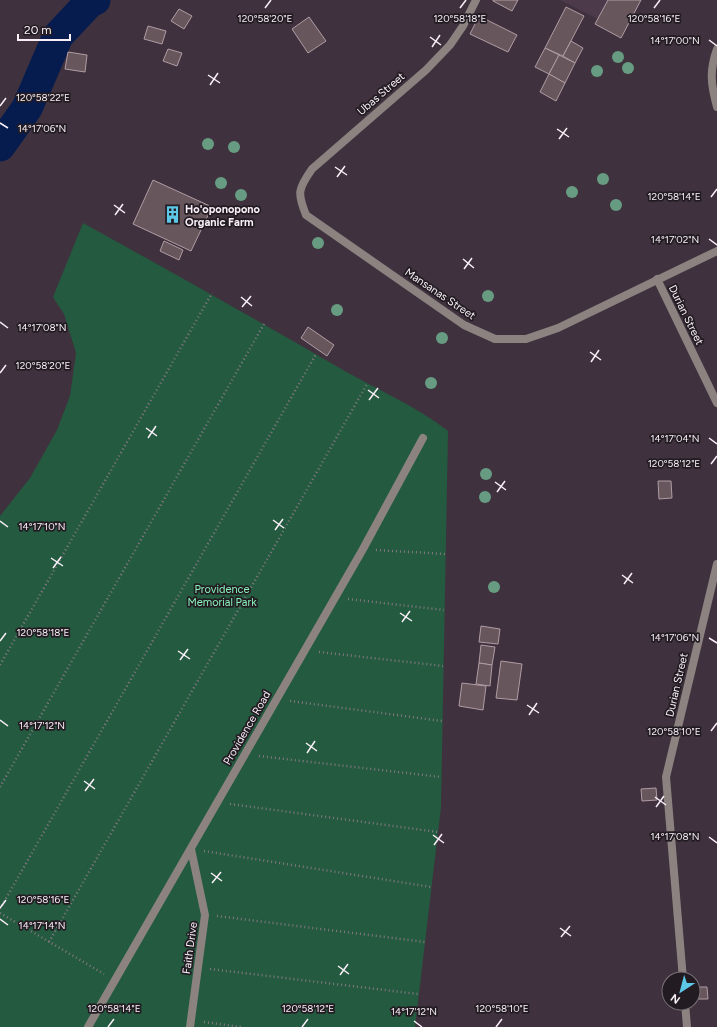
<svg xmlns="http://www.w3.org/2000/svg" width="717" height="1027" font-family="Figtree,sans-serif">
<rect width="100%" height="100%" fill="#3f323e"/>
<path fill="#4c3a4b" d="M560,0h48l-10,19z"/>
<path fill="#245a3f" d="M83,223c87,48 174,97 260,147 35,20 73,36 105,61l-7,376 -26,220h-415v-511l30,-38 27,-48 13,-34 6,-43 -12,-39 -11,-17z"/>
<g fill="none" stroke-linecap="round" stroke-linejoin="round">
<path stroke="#061c4f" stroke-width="31" d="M0,146l27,-38 31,-72 31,-33 6,-3"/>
</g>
<g fill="#68565d" stroke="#b19ca4">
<path d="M493,0h25l-6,11 -19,-10z"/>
<path d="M608,0h33l-20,38 -26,-14z"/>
<path d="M566,7l18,9 -21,40 -18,-8z"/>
<path d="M179,9l13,7 -8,13 -13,-8z"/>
<path d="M479,16l38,19 -9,17 -38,-18z"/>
<path d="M309,17l17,24 -18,12 -16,-24z"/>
<path d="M148,26l18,5 -4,13 -18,-5z"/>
<path d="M571,41l12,7 -8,15 -12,-7z"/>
<path d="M545,48l14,7 -10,19 -14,-7z"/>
<path d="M168,49l14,4 -5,13 -14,-5z"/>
<path d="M68,52l19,3 -2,17 -20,-3z"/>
<path d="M559,55l16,8 -10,20 -16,-9z"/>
<path d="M549,74l16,9 -9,18 -16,-9z"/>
<path d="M153,180l59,27 -21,44 -58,-27z"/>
<path d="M164,241l19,9 -4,10 -19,-9z"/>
<path d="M308,327l26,18 -7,11 -26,-18z"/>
<path d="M658,481h13l1,17 -13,1z"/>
<path d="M481,626l19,3 -2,15 -19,-2z"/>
<path d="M481,645l14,2 -3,18 -13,-2z"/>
<path d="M501,661l21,3 -5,36 -21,-2z"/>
<path d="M479,663l13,2 -2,21 -14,-2z"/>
<path d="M462,683l24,3 -3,24 -24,-4z"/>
<path d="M656,788l1,12 -15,1 -1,-12z"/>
<path d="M694,987h13l1,12h-13z"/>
</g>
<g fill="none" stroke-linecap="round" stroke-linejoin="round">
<g stroke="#837882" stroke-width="2.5" stroke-dasharray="1 3" stroke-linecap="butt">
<path d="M376,550l69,4"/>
<path d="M348,599l96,11"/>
<path d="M319,652l124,14"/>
<path d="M0,665l212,-372"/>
<path d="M290,701l152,20"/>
<path d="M259,756l182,21"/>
<path d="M0,787l264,-463"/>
<path d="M230,804l208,28"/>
<path d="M204,851l227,36"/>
<path d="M0,909l316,-555"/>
<path d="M0,913l104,61"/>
<path d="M217,916l208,26"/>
<path d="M49,942l318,-558"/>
<path d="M210,969l208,25"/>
<path d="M204,1022l37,5"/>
</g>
<g stroke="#8c8380" stroke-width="8">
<path d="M88,1027l275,-478 60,-111"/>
<path d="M190,1027l15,-112 -14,-66"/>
</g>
<g stroke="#8c8380" stroke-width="8">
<path d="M476,0l-13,26 -13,19 -24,25 -114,99c-14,20 -15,24 -6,46l158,110 31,14h31l32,-11 159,-77"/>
<path d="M717,49c-8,22 -6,36 0,58"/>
<path d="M657,279l60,124"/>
<path d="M683,979l-17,-202 51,-213"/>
<path d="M685,1003l2,24"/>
</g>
</g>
<g fill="#679c82">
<circle cx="618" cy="57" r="6"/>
<circle cx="628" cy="68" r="6"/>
<circle cx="597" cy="71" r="6"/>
<circle cx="208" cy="144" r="6"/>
<circle cx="234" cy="147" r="6"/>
<circle cx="603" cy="179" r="6"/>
<circle cx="221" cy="183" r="6"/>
<circle cx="572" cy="192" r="6"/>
<circle cx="241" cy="195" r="6"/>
<circle cx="616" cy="205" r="6"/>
<circle cx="318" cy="243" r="6"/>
<circle cx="488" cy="296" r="6"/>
<circle cx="337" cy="310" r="6"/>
<circle cx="442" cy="338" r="6"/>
<circle cx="431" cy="383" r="6"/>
<circle cx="486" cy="474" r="6"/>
<circle cx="485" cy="497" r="6"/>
<circle cx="494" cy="587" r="6"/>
</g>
<path fill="none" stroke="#f8eff7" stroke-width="1.5" d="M265,8l6,-8M460,8l6,-8M654,8l6,-8M430,37l11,8M709,40l8,6M432,47l8,-12M208,75l12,8M210,85l8,-12M0,106l6,-8M0,123l8,5M557,129l12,8M559,139l8,-11M335,167l12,8M337,177l8,-11M711,197l6,-8M114,205l11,8M115,215l8,-11M709,239l8,6M463,259l11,9M464,269l8,-11M241,297l11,9M242,307l9,-11M0,322l8,6M590,352l11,8M591,362l8,-12M0,373l6,-8M368,390l11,8M369,400l9,-12M146,428l11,8M148,438l8,-12M709,438l8,6M711,464l6,-8M495,482l11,8M497,492l8,-11M273,520l11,8M0,521l8,6M275,530l8,-11M51,558l12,8M53,568l8,-11M622,575l11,8M624,584l8,-11M400,613l12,8M402,622l8,-11M709,638l8,5M0,641l6,-8M178,651l12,8M180,660l8,-11M527,705l12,8M529,715l8,-12M0,720l8,6M711,731l6,-8M306,743l11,8M307,753l8,-12M84,781l11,8M85,791l9,-12M655,797l11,8M656,807l8,-11M433,835l11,8M709,837l8,6M434,845l8,-11M211,873l11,8M212,883l9,-11M0,908l6,-8M0,919l8,6M560,928l11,8M561,937l9,-11M338,966l11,8M340,975l8,-11M414,1021l8,6M108,1027l6,-8M302,1027l6,-8M496,1027l6,-8"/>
<defs>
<symbol id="building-bare" viewBox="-9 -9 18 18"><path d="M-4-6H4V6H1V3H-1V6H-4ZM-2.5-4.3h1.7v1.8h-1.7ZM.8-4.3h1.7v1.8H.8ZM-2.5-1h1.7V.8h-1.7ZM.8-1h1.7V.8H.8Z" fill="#5dc7e8" stroke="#221c22" stroke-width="2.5" paint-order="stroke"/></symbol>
</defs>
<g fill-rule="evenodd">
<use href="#building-bare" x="160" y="202" width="25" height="25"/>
</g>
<g text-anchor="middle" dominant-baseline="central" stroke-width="3.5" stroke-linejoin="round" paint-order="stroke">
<g font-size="11" fill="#f8eff7" stroke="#221c22">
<text transform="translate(381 94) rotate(-41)">Ubas Street</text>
<text transform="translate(440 294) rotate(34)">Mansanas Street</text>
<text transform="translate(686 315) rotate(64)">Durian Street</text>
<text transform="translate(677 685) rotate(-77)">Durian Street</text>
<text transform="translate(247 728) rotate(-60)">Providence Road</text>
<text transform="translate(190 948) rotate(-82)">Faith Drive</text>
</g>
<g font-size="11" font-weight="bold" fill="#f8eff7" stroke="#221c22" text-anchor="start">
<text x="185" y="209">Ho'oponopono<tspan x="185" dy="13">Organic Farm</tspan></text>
</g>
<g font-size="11" fill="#88f3ba" stroke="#221c22">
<text x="222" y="589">Providence<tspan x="222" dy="13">Memorial Park</tspan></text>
</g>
</g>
<g font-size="10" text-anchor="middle" fill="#f8eff7" stroke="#221c22" stroke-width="3.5" stroke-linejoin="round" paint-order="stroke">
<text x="460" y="22">120°58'18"E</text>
<text x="265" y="22">120°58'20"E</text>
<text x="654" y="22">120°58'16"E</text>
<text x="675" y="44">14°17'00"N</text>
<text x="43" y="101">120°58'22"E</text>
<text x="42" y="132">14°17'06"N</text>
<text x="674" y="200">120°58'14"E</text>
<text x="675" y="243">14°17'02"N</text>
<text x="42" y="331">14°17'08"N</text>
<text x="43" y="369">120°58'20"E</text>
<text x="675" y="442">14°17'04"N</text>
<text x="674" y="467">120°58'12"E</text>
<text x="42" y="530">14°17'10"N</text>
<text x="43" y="636">120°58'18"E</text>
<text x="675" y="641">14°17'06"N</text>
<text x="42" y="729">14°17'12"N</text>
<text x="674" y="735">120°58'10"E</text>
<text x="675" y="840">14°17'08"N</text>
<text x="43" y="903">120°58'16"E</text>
<text x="42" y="929">14°17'14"N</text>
<text x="114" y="1012">120°58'14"E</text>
<text x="308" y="1012">120°58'12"E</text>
<text x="502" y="1012">120°58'10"E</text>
<text x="414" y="1015">14°17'12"N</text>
</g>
<g transform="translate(681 991) rotate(216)"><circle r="19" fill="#221c22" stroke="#787077"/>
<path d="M0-3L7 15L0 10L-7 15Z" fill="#5dc7e8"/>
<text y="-6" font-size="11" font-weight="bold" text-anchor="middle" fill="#f8eff7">N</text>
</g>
<path d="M18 34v6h52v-6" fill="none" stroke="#f8eff7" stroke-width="2"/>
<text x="24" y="34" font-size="12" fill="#f8eff7" stroke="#221c22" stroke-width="3" paint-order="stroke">20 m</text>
</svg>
